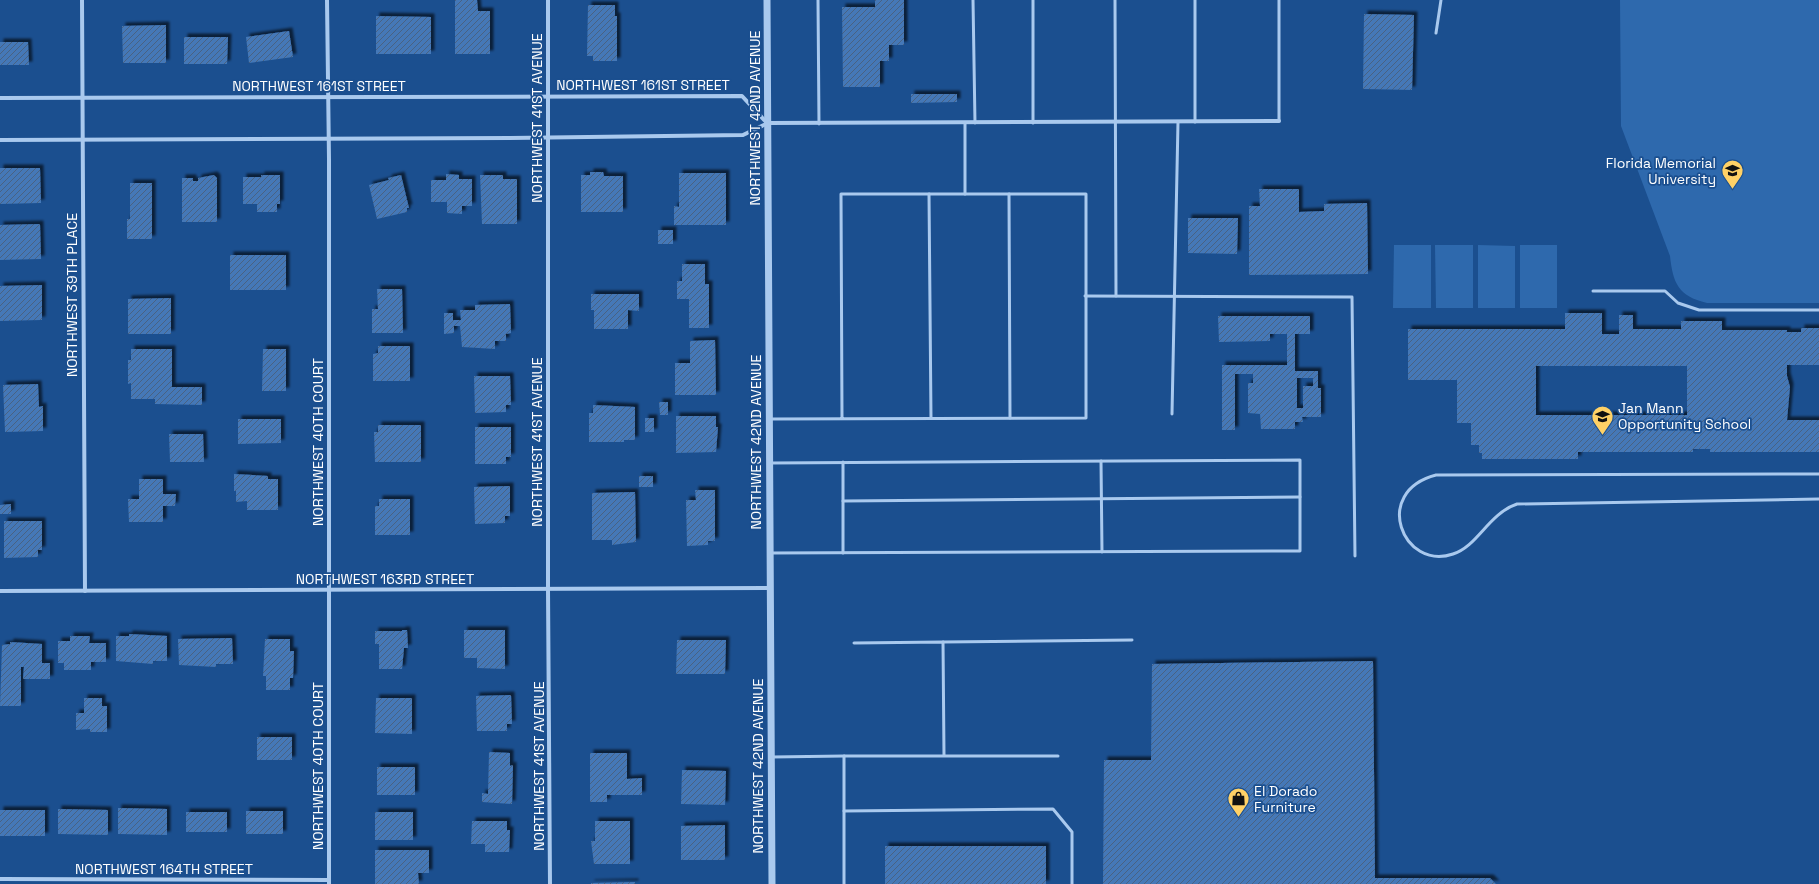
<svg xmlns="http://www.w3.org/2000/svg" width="1819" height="884" font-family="'Space Grotesk',sans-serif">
<defs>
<pattern id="building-hatch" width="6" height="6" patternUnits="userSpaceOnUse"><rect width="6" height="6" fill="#4478b7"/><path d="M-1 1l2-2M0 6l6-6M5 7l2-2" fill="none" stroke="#486282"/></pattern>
<filter id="shadow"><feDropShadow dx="3.5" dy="-3.5" stdDeviation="1" flood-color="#0009"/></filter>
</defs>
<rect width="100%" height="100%" fill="#1b4f8f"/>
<g fill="#2e69ad">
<path d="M1620,0h199v303h-112c-29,-7 -34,-20 -37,-47l-49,-130z"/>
<path d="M1394,245h37v63h-38z"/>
<path d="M1435,245h38v63h-37z"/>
<path d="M1478,245l37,1v62h-37z"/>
<rect x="1520" y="245" width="37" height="63"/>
</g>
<g fill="url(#building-hatch)" fill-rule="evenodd" filter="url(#shadow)">
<path d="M455,0h22l1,11h12v43h-35z"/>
<path d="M875,0h29v45h-15v16h-9v26h-37l-1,-80h33z"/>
<path d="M588,5h27v11h2v45h-24v-5h-6z"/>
<path d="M1364,14l50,1 -2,75 -49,-1z"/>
<path d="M376,16l55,1v37h-55z"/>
<path d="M166,25v38h-43l-1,-37z"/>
<path d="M289,31l4,26 -44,6 -3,-26z"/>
<path d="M184,37h44l-1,27h-43z"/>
<path d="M0,42h28l1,23h-29z"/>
<path d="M911,94h46v8l-46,1z"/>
<path d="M0,168h40l1,35 -41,1z"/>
<path d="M590,172h13l1,4h19v36h-42v-37h9z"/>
<path d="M679,173h47v52h-52v-19l5,1z"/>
<path d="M446,174l13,1v4h13v27h-10v8l-15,-1v-11h-16v-22h15z"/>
<path d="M214,175l3,3v44h-35v-44h11v3h5v-3z"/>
<path d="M261,175h19v29h-3v8h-20v-8h-14v-27h18z"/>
<path d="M401,175l8,33h-2v4l-30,7 -8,-34 20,-5 -1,-2z"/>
<path d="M480,175h23v4h14v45h-35z"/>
<path d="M130,183h22v56h-25v-20h3z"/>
<path d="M1259,189h40v23l25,-1v-7l43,-1 1,71 -119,1v-69h11z"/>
<path d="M1188,218h50l-1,36 -49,-1z"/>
<path d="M40,224l1,35 -41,1v-35z"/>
<rect x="658" y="230" width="15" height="14"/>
<rect x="230" y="255" width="56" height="35"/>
<path d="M682,264h23v20h4v44h-20v-29h-12v-18h5z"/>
<path d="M42,285v35l-42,1v-35z"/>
<path d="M377,289h25l1,44h-31v-24h6z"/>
<path d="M591,294h48v17l-11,-1v19h-34v-19h-3z"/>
<path d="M171,298v36h-43v-35z"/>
<path d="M510,304l1,29 -5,1v7h-11v8l-33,-2 -2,-21h-6v7l-10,1v-21h9v7h8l-1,-10h15v-5z"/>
<path d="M1565,313h37v21h17v-19h14v14h48v-8h41v9h65v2h14v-4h18v37h-32v11l3,11 -3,33h32v32h-109v-3h-17v3h-115v7h-96v-6h-3v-8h-8v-22h-14v-43h-49v-51h157zM1536,366h151v49h-151z"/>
<path d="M1218,316h92v18h-15v37h23v17h3v29h-19l1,5h-8v7h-34l-1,-15 -12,-1v-30h5v-9h-18v56h-13v-65h65v-31h-17v7l-51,1zM1297,378h16v8h-10v22h-6z"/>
<path d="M715,340l1,55h-41v-32h15v-22z"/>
<path d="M378,346h32v35h-37v-27l5,-1z"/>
<path d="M131,349h41v38h30v18l-47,-1v-5h-24v-16l-3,1v-24h3z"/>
<path d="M263,349h23v42h-24z"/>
<path d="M474,376h36l1,29h-5v7l-31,1z"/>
<path d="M38,384l1,23 4,-1v25l-38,1 -2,-47z"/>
<path d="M659,402h9v13h-8z"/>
<path d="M593,405l42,2v33h-11v2h-35v-29h4z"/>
<path d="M676,416h40v11h2l-2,25 -40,1z"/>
<rect x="645" y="418" width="9" height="14"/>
<path d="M238,419h43v24l-43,1z"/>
<path d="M378,425h43v37h-46l-1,-30h4z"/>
<path d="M475,427h36v30h-5v7h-31z"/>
<path d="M169,434h34l1,28h-34z"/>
<path d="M234,474l34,2v3h10v31h-31v-9l-11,1v-11h-2z"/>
<rect x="639" y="476" width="14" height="11"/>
<path d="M139,479h24v15h13l-1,12h-12v16h-34l-1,-23h11z"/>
<path d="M510,486v30h-5v7l-30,1 -1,-37z"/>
<path d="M695,490h20v51h-7v4l-21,1 -1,-46h10z"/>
<path d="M635,492l1,50 -24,3v-5h-20v-47z"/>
<path d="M379,499h31v36h-35v-29h4z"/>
<path d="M11,504v10h-11v-9z"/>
<path d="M4,521h38v29h-4v7l-34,1z"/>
<path d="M402,630h5l1,18h-4l-2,21h-23v-25h-4v-13h27z"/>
<path d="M464,630h41v39l-28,-1v-10h-13z"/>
<path d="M129,634l38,2v25h-14v3l-37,-3v-25h13z"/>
<path d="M70,636h20l-1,7h17v19h-15v8h-27v-7h-6v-22h12z"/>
<path d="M232,638l1,26h-17v3l-37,-2 -1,-26z"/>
<path d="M265,639h25v12h4l-1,27h-3v12h-24v-14h-3z"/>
<path d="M677,640h49l-1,34h-49z"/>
<path d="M10,642l32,2v19h8v16h-27l1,-12h-3v39h-21l2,-61 8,-1z"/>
<path d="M1373,661l2,217h115l6,6h-393l1,-124h47l1,-96z"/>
<path d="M511,695l1,29h-5v7h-30l-1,-35z"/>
<path d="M84,698h18v8h5v26h-17v-3l-14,1v-17h8z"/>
<path d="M376,698h36v36l-37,-1z"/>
<rect x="257" y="737" width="35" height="23"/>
<path d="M489,752l21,1v13l3,-1 -1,39 -30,-2v-9l6,1z"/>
<path d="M590,753h37v26l15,-1v17h-35v7h-17z"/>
<rect x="377" y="767" width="38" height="28"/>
<path d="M682,770l44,1 -1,34 -44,-1z"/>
<path d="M118,808l49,1v26l-49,-1z"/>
<path d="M58,809l50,1v25l-50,-1z"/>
<rect x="0" y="810" width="45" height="26"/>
<rect x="246" y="811" width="37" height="23"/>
<rect x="186" y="812" width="41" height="20"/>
<rect x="375" y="812" width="38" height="28"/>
<path d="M472,821h35v9h3l-1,22h-24v-8h-14z"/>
<path d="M595,821h35v43h-36l-3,-23h4z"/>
<path d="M725,825v35h-44v-34z"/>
<rect x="885" y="846" width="161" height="38"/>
<path d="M375,850h54v23h-11l1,11h-44z"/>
<path d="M635,882v2h-44v-1z"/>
</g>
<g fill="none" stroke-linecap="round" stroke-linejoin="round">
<g stroke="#a9c9ee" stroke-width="3">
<path d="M818,0l1,124"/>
<path d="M973,0l2,123"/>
<path d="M1033,0v123"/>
<path d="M1115,0l1,296"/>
<path d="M1195,0v122"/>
<path d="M1436,33l5,-33"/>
<path d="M1279,121v-121"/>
<path d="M929,194l2,224"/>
<path d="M965,194v-71"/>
<path d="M1009,194l1,224"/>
<path d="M1593,291h72l13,12 21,7h120"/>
<path d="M1085,296l267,1 3,259"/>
<path d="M1172,414l6,-292"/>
<path d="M769,419l317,-1v-224h-245l1,225"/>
<path d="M1101,461l1,91"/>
<path d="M843,462v91"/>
<path d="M1819,474l-383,1c-65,17 -33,96 17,79 25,-8 35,-40 64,-50l302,-5"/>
<path d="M843,501l457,-4"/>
<path d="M770,553l530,-2v-91l-529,3"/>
<path d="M943,642l189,-2"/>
<path d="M854,643l89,-1 1,113"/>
<path d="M772,757l72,-1"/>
<path d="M844,811l209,-2 19,23v52"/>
<path d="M844,884v-128h214"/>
</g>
<g stroke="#a9c9ee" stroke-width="4">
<path d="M82,0l3,591"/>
<path d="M327,0l2,159v725"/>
<path d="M548,0v589l2,295"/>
<path d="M0,98l742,-2 25,27"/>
<path d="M0,140l510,-2 233,-3 25,-12 511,-2"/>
<path d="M0,591l770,-3"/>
<path d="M0,879l329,1"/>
</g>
<path stroke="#a9c9ee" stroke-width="7" d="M767,0l5,884"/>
</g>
<defs>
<symbol id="university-pin" viewBox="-11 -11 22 30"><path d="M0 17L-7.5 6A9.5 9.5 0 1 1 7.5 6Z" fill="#ffd166" stroke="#1b4f8f"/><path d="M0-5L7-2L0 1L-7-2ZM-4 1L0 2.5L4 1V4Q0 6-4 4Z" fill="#111"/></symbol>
<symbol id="school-pin" viewBox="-11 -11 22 30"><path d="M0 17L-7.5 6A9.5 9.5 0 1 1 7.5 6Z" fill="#ffd166" stroke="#1b4f8f"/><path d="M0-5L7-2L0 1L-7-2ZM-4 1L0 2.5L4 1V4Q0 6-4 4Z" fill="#111"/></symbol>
<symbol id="shop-pin" viewBox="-11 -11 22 30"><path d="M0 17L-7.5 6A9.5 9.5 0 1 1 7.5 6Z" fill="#ffd166" stroke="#1b4f8f"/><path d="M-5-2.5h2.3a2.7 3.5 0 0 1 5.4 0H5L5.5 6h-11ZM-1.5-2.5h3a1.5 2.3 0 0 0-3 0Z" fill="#111"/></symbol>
</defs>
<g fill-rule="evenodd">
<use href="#university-pin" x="1720" y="158" width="25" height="34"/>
<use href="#school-pin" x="1590" y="404" width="25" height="34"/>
<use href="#shop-pin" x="1226" y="786" width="25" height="34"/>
</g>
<g text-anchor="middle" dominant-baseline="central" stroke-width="3.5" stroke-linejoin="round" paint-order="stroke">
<g font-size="14" fill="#fff" stroke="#1b4f8f">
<text x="643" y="85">NORTHWEST 161ST STREET</text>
<text x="319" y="86">NORTHWEST 161ST STREET</text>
<text transform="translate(537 118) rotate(-90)">NORTHWEST 41ST AVENUE</text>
<text transform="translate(755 118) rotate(-90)">NORTHWEST 42ND AVENUE</text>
<text transform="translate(72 295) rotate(-90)">NORTHWEST 39TH PLACE</text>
<text transform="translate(318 442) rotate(-90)">NORTHWEST 40TH COURT</text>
<text transform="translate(537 442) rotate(-90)">NORTHWEST 41ST AVENUE</text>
<text transform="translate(756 442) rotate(-90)">NORTHWEST 42ND AVENUE</text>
<text x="385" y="579">NORTHWEST 163RD STREET</text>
<text transform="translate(318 766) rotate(-90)">NORTHWEST 40TH COURT</text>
<text transform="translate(539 766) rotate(-90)">NORTHWEST 41ST AVENUE</text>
<text transform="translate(758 766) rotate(-90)">NORTHWEST 42ND AVENUE</text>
<text x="164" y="869">NORTHWEST 164TH STREET</text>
</g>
<g font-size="14" fill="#fff" stroke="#1b4f8f" text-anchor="start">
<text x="1716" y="163" text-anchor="end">Florida Memorial<tspan x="1716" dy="16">University</tspan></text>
<text x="1618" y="408">Jan Mann<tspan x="1618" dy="16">Opportunity School</tspan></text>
<text x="1254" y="791">El Dorado<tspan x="1254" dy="16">Furniture</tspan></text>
</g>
</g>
</svg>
